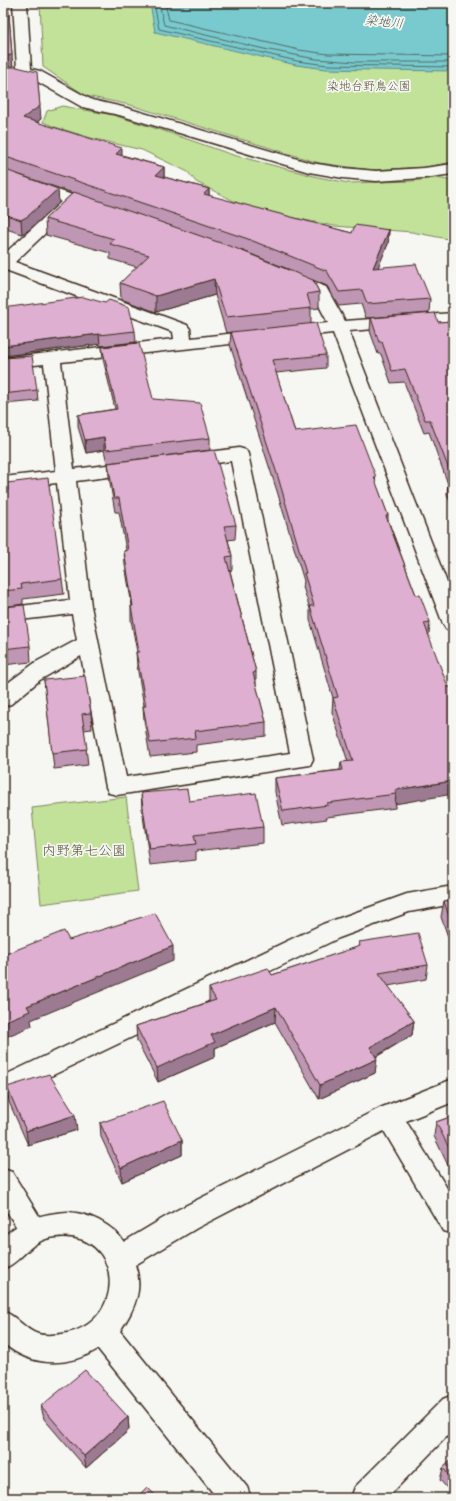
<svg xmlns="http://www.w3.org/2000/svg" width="456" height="1501" font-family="'Balsamiq Sans','Klee One',sans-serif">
<rect width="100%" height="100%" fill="#f6f6f2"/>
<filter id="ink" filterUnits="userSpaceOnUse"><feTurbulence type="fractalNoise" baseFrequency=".025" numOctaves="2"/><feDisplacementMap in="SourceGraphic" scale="8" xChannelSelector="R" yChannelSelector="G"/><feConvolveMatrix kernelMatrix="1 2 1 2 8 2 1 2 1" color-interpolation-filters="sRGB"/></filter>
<g filter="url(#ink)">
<g fill="#c2e199" stroke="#7e865c">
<path d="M40,3h413v159l-27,5 -55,3 -52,-7 -189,-58 -44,-9 -43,-29z"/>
<path d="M62,106l51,9 51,16 69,24 85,22 31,6 63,-2 24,-3 17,3v59l-41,-8 -78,-6 -84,-17 -54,-27 -8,-10 -46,-22 -51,-12 -36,-11 -12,-5 4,-11z"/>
<path d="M126,797l12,94 -97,13 -9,-96z"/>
</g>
<path fill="#78cace" stroke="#608a88" d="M150,3h303v68l-82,-1 -45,-1 -30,-4 -141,-33z"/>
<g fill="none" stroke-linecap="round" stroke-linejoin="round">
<g stroke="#536a64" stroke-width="1">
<path d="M154,3l5,26 138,32 30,4 126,2"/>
<path d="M159,3l5,22 100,24 52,10 39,3h98"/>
<path d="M165,3l4,17 130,30 29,4 125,2"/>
</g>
<defs>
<g id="minor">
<path d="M13,3h14l4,66 9,2 52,29 35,8 184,55 32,5 33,3 48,-3 29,-4v10l-29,4 -48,3 -33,-3 -34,-6 -190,-57 -37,-8 -51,-29 -28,1v-8l14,-2z"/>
<path d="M3,171l98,34 2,3 -2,3 -6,2 -21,-7 -59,56 172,63 3,4 1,9 137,-15 -15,-29 -28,-11 -2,-4 2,-4 6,-1 35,13 19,34 108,-8v10l-104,8 104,267v33l-7,-2 -3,-5 -110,-291 -272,29 13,107 65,-8 7,2 2,4 -2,4 -7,2 -63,8 15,125 35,171 164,-24 -59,-292 -44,6 -7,-2 -2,-4 2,-4 7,-2 52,-7 7,2 2,4 65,305 -3,6 -193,30 -8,-2 -3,-6 -25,-131 -41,24 -29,24 -8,3v-21l2,-1 31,-23 41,-22 -5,-26 -69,8v-14l67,-8 -13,-117 -54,6v-12l53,-6 -12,-107 -41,4v-10l171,-19 -1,-7 -170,-63v-14l58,-53 -58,-21z"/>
<path d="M453,886v18l-44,8 -70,26 -336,161v-23l320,-152 84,-30z"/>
<path d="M453,1079v23l-47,19 47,77v36l-10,-3 -59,-100 -187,97 -67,40 -10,4 -10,-4 -4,-9 4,-9 67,-40 203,-102z"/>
<path d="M3,1169l9,3 35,57 -4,9 -10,4 -10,-4 -20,-33z"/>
<path d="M453,1395v35l-66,68h-36l4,-11 88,-88z"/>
</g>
<path id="tertiary" d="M68,1212c14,1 29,6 40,14 20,13 35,46 29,70 -3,13 -10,24 -17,35l127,156 4,11h-34l-119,-149c-31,19 -67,18 -95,-6v-32c14,5 22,19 35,23 7,2 17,1 24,0 67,-9 62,-105 -6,-97 -28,3 -31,23 -53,32v-32c18,-17 41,-24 65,-25z"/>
</defs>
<use href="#minor" stroke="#3b2a1e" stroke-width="3"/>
<use href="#tertiary" stroke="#3b2a1e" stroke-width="3"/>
<use href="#minor" fill="#f6f6f2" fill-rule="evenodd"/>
<use href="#tertiary" fill="#f6f6f2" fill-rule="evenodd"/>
</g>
<g fill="#bf96b3" stroke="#3b2a1e" fill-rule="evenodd">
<path d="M3,3l10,64 28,52 -4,3 85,33 42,12v10l45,12v7l143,37 37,-3 -1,14 -10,23 52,32 -1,14 -63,5 -5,-14 -22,2 -12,-20 -14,-6 6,12v16l-8,1v14l15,32v13l-50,5 19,59 81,45 -1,4 13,34v5l28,75 14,27 -1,12 -34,174 -68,9v2l-45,6 -7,-33v-14l65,-8 1,-8h7l-16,-50 1,-14 -23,-78v-11l-7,-22 1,-6 -27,-90 -47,-146 1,-13 -5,1 -11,-38 -59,17 -35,-13 -1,-16 17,-16 -27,-8v-6l-64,-18 -1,-16 28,-26 -56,-19 42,29 -30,27 -7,4 -19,-6zM240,250l8,3 42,17z"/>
<path d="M3,308l132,23 1,11 -36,4v-2l-97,12z"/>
<path d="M371,318l67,4 15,-1v188l-6,-15 1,-10 -19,-52 -5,1 -20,-51 -13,1 -10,-29h-3l-8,-23z"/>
<path d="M102,347l51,52 57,39v12l-103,13 -3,-13 -18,3 -8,-26v-12l37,-6 -12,-50z"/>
<path d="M3,358l34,32 1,11 -34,3 -1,-5z"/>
<path d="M108,463l128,62 -1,14 -7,1 4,16v14l-2,1 26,101v13l10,37v14l-70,9v7l-46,5 -6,-37 -1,-14h1l-7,-40 -1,-14h1l-6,-32v-14h1l-7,-41 -1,-14 2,-1 -7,-38h-4l-6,-35z"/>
<path d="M3,490l59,89 2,15 -41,5v5l-20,3z"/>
<path d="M3,607l27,39 1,16 -28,3z"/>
<path d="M44,680l47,33 1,16 -8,1 4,35 -34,4z"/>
<path d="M141,793l48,8 74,26v16l-67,8v9l-46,5 -8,-56z"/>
<path d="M453,900v48h-1l-11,-31 3,-16z"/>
<path d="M359,942l69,23 -2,14 -38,7 26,35 -2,14 -36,22 -1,16 -56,26 -44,-77 -60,26v9l-57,25 -21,-41 -1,-15 73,-24v-14l63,-13 86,-28z"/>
<path d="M7,1087l70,43 -49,15 -19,-43z"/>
<path d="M453,1116v60l-19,-40 2,-14z"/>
<path d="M100,1123l82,17v15l-60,27 -21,-45z"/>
<path d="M41,1406l87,11 1,13 -43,38 -42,-49z"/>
<path d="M453,1459v36l-13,-15 3,-12z"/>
</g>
<g fill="#9b7a92" stroke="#3b2a1e">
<path d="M9,14l4,54 -10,2v-14z"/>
<path d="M38,85l3,34 -16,12 -2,-13z"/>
<path d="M122,148v14l-6,-8z"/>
<path d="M164,167v13l-8,-5z"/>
<path d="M58,189l1,14 -30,27 -7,4 -1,-14z"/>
<path d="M209,189v14l-5,-9z"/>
<path d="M389,230l-1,14 -16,38 1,-14z"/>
<path d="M214,279l1,16 -59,17v-16z"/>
<path d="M99,334l1,10 -97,12v-10z"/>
<path d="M104,437v13l-18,3 -1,-13z"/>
<path d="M453,781v13l-58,10 1,-10 -1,-4z"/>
<path d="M173,946v15l-142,59 1,6 -29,12v-16l24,-16z"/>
<path d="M276,1007l-1,15 -60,26v9l-57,25 -1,-14 54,-33z"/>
<path d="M414,1021l-2,14 -44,26 2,-14z"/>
<path d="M377,1059l-2,14 -56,26 1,-14z"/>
<path d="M75,1115l2,15 -49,15 -2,-14z"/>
<path d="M182,1140v15l-60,27 -1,-14z"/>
<path d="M3,1385l2,11 -2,5z"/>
<path d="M128,1417l1,13 -43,38 -2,-12z"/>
</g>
<g fill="#deafd0" stroke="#3b2a1e">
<path d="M3,3h5l4,52 -9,1z"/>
<path d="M3,67h14l20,5 3,34 -17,12 99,30 -6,6 48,13 -8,8 53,14 -5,5 148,39 3,-8 34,5 -16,38 43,-4 14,35 -63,5 -5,-14 -23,2 -12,-21 -79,-32 -245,-83z"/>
<path d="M3,169l55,20 -30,27 -7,4 -18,-6z"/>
<path d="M74,192l161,56 78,32 6,12 -12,2 4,14 -85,9 -12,-38 -58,17 -36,-13 29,-28 -39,-11 4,-5 -69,-20z"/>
<path d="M83,297l22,6 4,-3 20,7 6,24 -36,4v-1l-96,12v-38z"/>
<path d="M435,313l3,9 15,-1v171l-5,-11 5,-1 -23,-60h-5l-20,-51 -13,2 -10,-29h-3l-8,-24z"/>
<path d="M316,323l10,32 -54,5 23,72 61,-7 20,52h-2l14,38 -2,1 30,79h4l10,27 -6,1 24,64h5v94l-58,9 1,4 -69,9 1,2 -45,6 -8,-33 68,-8 -2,-8 12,-1 -20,-63 5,-1 -28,-91h4l-10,-33h2l-28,-96 -47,-145z"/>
<path d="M139,343l14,56 47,4 10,35 -104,12 -2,-13 -19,3 -7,-25 39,-6 -15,-62z"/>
<path d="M32,356l5,34 -34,4v-36z"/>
<path d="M214,450l22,75 -12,1 8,30 -6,1 30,115 -3,1 13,49 -71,9 1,7 -46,5 -7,-37h3l-10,-54h3l-8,-46h2l-9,-55 4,-1 -9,-52h-5l-6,-35z"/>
<path d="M48,478l14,101 -41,5 1,5 -19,2v-101h5l-1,-7z"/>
<path d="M24,605l6,41 -27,3v-42z"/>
<path d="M85,676l6,37 -9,1 5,35 -35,4 -8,-73z"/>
<path d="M187,789l2,12 67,-8 7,34 -69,8 2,9 -47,5 -8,-56z"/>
<path d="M453,900v29l-9,-28z"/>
<path d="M155,913l18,33 -146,60 3,5 -27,11v-67l61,-24 5,9z"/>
<path d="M418,933l10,32 -49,8 35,48 -44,26 7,12 -57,26 -44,-78 -65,28 4,7 -58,26 -21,-42 80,-26 -7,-12 59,-20 4,7 88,-29 -1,-4z"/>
<path d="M49,1074l26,41 -49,16 -19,-44z"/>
<path d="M163,1101l19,39 -61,28 -21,-45z"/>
<path d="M453,1116v40l-17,-34z"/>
<path d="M85,1370l43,47 -44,39 -43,-50z"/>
<path d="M453,1459v21l-10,-12z"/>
<path d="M147,1487l11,11h-22z"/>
</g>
</g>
<g text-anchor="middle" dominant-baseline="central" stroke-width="3.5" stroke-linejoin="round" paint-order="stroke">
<g font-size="12" fill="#5d583d" stroke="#f6f6f2">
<text x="369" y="86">染地台野鳥公園</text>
</g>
<g font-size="13" font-style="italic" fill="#4d5a53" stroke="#f6f6f2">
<text transform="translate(384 22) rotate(6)">染地川</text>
</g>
<g font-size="14" fill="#5d583d" stroke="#f6f6f2">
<text x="84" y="850">内野第七公園</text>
</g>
</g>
<rect width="456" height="1501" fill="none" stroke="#f6f6f2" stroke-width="16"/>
<rect x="8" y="8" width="440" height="1485" fill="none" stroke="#3b2a1e" stroke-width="1.5" filter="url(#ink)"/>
</svg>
